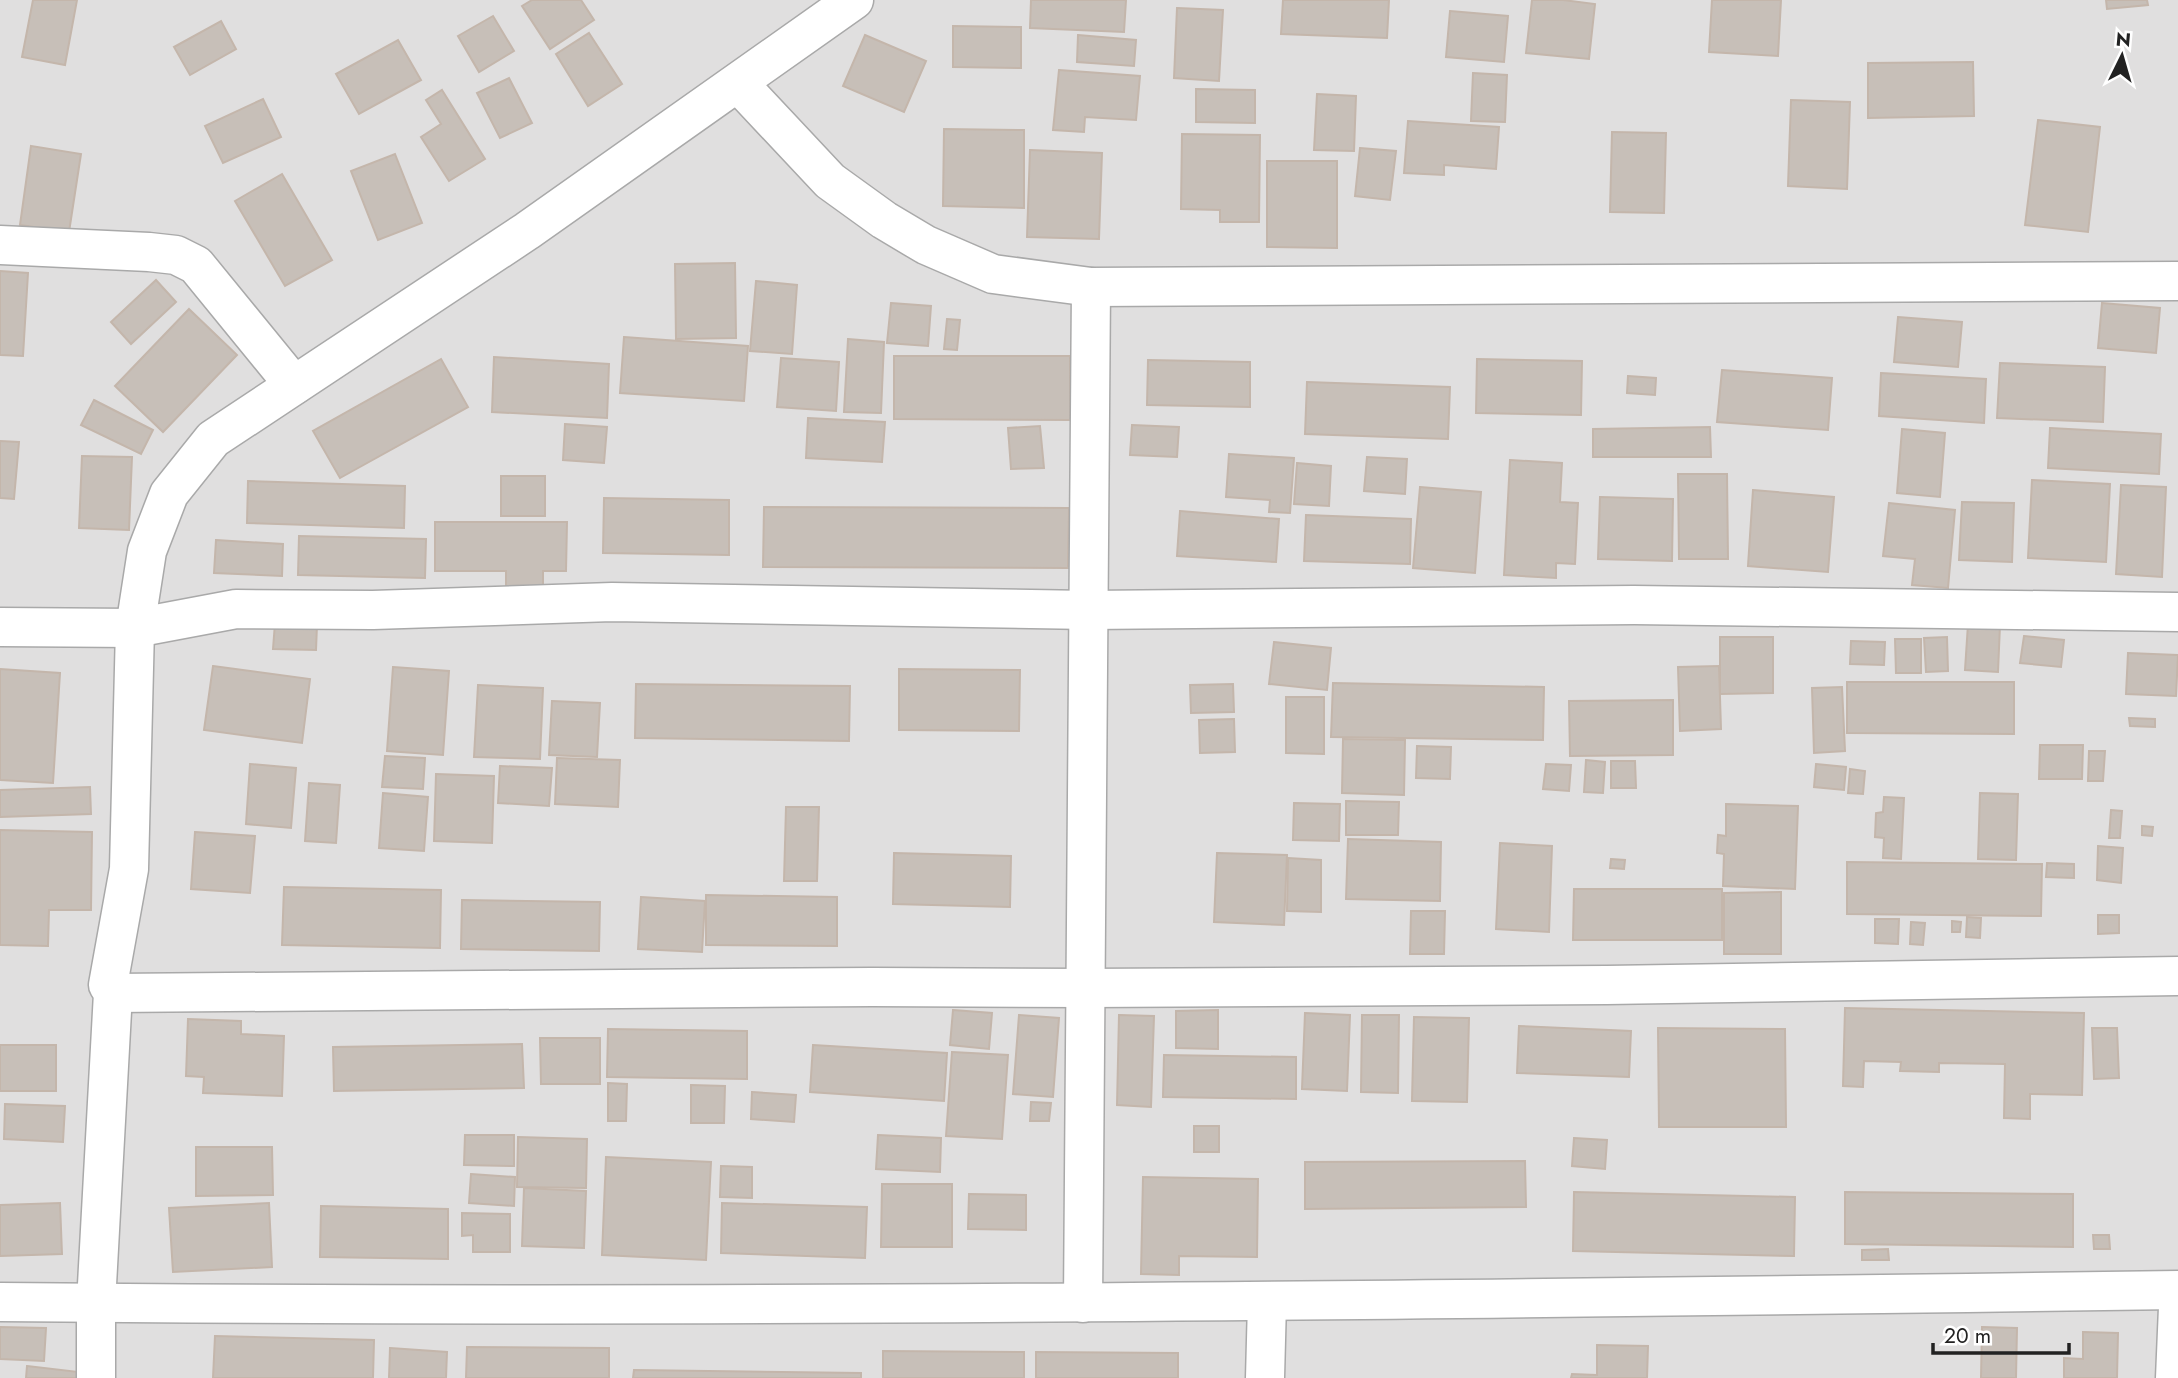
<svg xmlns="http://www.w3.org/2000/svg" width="2178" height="1378" font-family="Jost,sans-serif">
<rect width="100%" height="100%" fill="#f2efe9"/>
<rect fill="#e0dfdf" x="0" y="0" width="2178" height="1378"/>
<g fill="#c7bfb8" stroke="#c4b6ab" stroke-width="2">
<path d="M33,0h44l-12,65 -43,-8z"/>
<path d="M532,0h49l13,20 -44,29 -28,-43z"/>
<path d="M1031,0h95l-2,32 -94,-4z"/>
<path d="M1283,0h106l-2,38 -106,-4z"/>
<path d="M1532,0h31l32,4 -6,55 -63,-6z"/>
<path d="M1712,0h69l-3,56 -69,-4z"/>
<path d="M2106,0h41l1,5 -41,4z"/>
<path d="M1177,8l46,2 -4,71 -45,-3z"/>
<path d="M1450,11l58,5 -4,46 -58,-5z"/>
<path d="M493,16l21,35 -35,21 -21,-36z"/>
<path d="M221,21l15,28 -46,26 -16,-28z"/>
<path d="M953,26l68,1v41l-68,-1z"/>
<path d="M589,33l33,51 -34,22 -32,-52z"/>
<path d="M865,35l61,26 -22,51 -61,-26z"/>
<path d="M1078,35l58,5 -2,26 -57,-4z"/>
<path d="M398,40l23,40 -62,34 -23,-40z"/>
<path d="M1973,62l1,54 -106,2v-55z"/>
<path d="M1059,70l81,6 -4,44 -51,-3 -1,15 -31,-2z"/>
<path d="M1473,73l34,2 -2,47 -34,-1z"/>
<path d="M509,78l23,45 -32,15 -23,-45z"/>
<path d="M1196,89l59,1v33l-59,-1z"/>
<path d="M442,90l43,69 -36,22 -28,-44 20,-13 -15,-24z"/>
<path d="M1317,94l39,2 -2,55 -40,-1z"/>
<path d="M263,99l18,38 -58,26 -18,-37z"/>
<path d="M1791,100l59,2 -3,87 -59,-3z"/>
<path d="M2038,120l62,7 -12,105 -63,-7z"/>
<path d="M1408,121l91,6 -3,42 -52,-4v10l-40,-2z"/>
<path d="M944,129l80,1v78l-81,-2z"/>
<path d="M1612,132l54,1 -2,80 -54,-1z"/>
<path d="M1182,134l78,1 -1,87h-39v-12l-39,-1z"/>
<path d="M31,146l50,8 -12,78 -49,-7z"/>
<path d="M1360,148l36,3 -6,49 -35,-4z"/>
<path d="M1030,150l72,3 -3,86 -72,-2z"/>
<path d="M395,154l27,69 -44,17 -27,-69z"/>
<path d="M1267,161h70v87l-70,-1z"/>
<path d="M282,174l50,86 -47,26 -50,-85z"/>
<path d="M735,263l1,75 -60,1 -1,-75z"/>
<path d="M0,271l28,2 -5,83 -23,-1z"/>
<path d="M156,280l20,22 -45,42 -20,-22z"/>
<path d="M756,281l41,4 -5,69 -42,-3z"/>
<path d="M891,303l40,3 -3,40 -41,-3z"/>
<path d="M2102,303l58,5 -4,45 -58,-5z"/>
<path d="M189,309l48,46 -74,77 -48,-46z"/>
<path d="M1898,317l64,5 -4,45 -64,-5z"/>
<path d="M947,319l13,1 -3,30 -13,-1z"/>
<path d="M624,337l124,9 -4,55 -124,-8z"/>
<path d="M848,339l36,3 -3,71 -37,-1z"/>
<path d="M894,356h176v64l-176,-1z"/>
<path d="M494,357l115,7 -2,54 -115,-6z"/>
<path d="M781,358l58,4 -3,49 -59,-4z"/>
<path d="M441,359l27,48 -128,71 -27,-47z"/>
<path d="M1477,359l105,2 -1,54 -105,-2z"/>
<path d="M1148,360l102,2v45l-103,-2z"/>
<path d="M2000,363l105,4 -2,55 -106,-4z"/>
<path d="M1722,370l110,8 -4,52 -111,-8z"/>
<path d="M1881,373l105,6 -2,44 -105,-7z"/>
<path d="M1628,376l28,2 -1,17 -28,-2z"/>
<path d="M1307,382l143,5 -2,52 -143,-5z"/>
<path d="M94,400l59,30 -12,24 -60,-29z"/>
<path d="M808,418l77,4 -3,40 -76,-4z"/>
<path d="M565,424l42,3 -3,36 -41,-3z"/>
<path d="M1132,425l47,2 -2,30 -47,-2z"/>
<path d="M1040,426l4,42 -33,1 -3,-41z"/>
<path d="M1710,427l1,30h-118v-28z"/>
<path d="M2050,428l111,6 -2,40 -111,-6z"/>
<path d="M1902,429l43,4 -5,64 -43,-4z"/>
<path d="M0,441l19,1 -5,57 -14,-1z"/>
<path d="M1229,454l65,4 -4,55 -21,-1 1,-12 -44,-3z"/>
<path d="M82,456l50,1 -3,73 -50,-2z"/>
<path d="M1367,457l40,2 -2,35 -41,-3z"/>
<path d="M1510,460l52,3 -2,39 18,1 -3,61 -19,-1v15l-52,-3z"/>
<path d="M1297,463l34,3 -2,40 -35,-2z"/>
<path d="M1678,474h49l1,85h-49z"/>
<rect x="501" y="476" width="44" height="40"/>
<path d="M2032,480l78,4 -4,78 -78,-4z"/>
<path d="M248,481l157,5 -1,42 -157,-5z"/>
<path d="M2121,485l45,2 -4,90 -46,-3z"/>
<path d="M1420,487l61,5 -6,81 -62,-5z"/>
<path d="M1753,490l81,7 -6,75 -80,-6z"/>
<path d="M1600,497l73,2 -1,62 -74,-2z"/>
<path d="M604,498l125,2v55l-126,-2z"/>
<path d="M1962,502l52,1 -2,59 -53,-2z"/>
<path d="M1889,503l66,7 -7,78 -36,-3 3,-26 -32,-3z"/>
<path d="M764,507l305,1 -1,60 -305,-1z"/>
<path d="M1180,511l99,8 -3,43 -99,-6z"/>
<path d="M1306,515l105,4 -1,45 -106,-3z"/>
<path d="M435,522h132l-1,49h-23v16h-37v-16h-71z"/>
<path d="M299,536l127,3 -1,39 -127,-3z"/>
<path d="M216,540l67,4 -1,32 -68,-3z"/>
<path d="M275,623l42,2 -1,25 -43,-1z"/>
<path d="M1968,624l32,1 -2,47 -33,-2z"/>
<path d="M2024,636l40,4 -3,27 -41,-4z"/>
<path d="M1720,637h53v56l-53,1z"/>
<path d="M1947,637l1,34 -22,1 -2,-34z"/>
<path d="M1895,639h26v34h-25z"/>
<path d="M1851,641l34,1 -1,23 -34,-1z"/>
<path d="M1274,642l57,6 -4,42 -58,-6z"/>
<path d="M2128,653l50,2 -2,41 -50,-2z"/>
<path d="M213,666l97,13 -8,64 -98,-13z"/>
<path d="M1719,666l2,63 -41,2 -2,-64z"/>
<path d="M393,667l56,4 -6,84 -56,-4z"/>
<path d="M0,669l60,4 -7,110 -53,-3z"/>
<path d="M899,669l121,1 -1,61 -120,-1z"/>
<path d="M1847,682h167v52l-167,-1z"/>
<path d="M1333,683l211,4 -1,53 -212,-3z"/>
<path d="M636,684l214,2 -1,55 -214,-3z"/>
<path d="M1233,684l1,28 -43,1 -1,-28z"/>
<path d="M478,685l65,3 -3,71 -66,-2z"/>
<path d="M1842,687l3,64 -31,2 -2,-65z"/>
<path d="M1286,697h38v57l-38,-1z"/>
<path d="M1673,700v55l-103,1 -1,-55z"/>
<path d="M552,701l48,2 -3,54 -48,-2z"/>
<path d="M2129,718l26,1v8l-25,-1z"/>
<path d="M1234,719l1,33 -35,1 -1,-33z"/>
<path d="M1343,739l62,1 -1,55 -62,-2z"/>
<path d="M2040,745h43l-1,34h-43z"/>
<path d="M1417,746l34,1 -1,32 -34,-1z"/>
<path d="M2089,751h16l-2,30h-15z"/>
<path d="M385,756l40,2 -2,31 -41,-2z"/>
<path d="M557,758l63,2 -2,47 -63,-3z"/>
<path d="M1586,760l19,2 -2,31 -19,-1z"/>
<path d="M1611,761h24l1,27h-25z"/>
<path d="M250,764l46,4 -5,60 -45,-4z"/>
<path d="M1546,764l25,1 -2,26 -26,-2z"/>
<path d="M1816,764l30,3 -2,23 -30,-3z"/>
<path d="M500,766l52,2 -3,38 -51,-3z"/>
<path d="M1850,769l15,2 -2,23 -15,-1z"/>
<path d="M436,774l58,2 -2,67 -58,-2z"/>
<path d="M309,783l31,2 -4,58 -31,-2z"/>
<path d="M90,787l1,27 -91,3v-27z"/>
<path d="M383,793l45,4 -4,54 -45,-3z"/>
<path d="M1980,793l38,1 -2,66 -38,-1z"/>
<path d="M1884,797l20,1 -3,61 -18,-1 1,-20 -9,-1 1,-24 7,-1z"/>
<path d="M1346,801l53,1 -1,33h-52z"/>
<path d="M1294,803l46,1 -1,37 -46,-1z"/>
<path d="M1726,804l72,2 -3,83 -72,-3 1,-32 -7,-1 1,-18 8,1z"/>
<path d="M786,807h33l-2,74h-33z"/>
<path d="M2111,810l11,1 -2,27h-11z"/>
<path d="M2142,826l11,1 -1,9 -10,-1z"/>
<path d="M0,830l92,2 -1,78h-42l-1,36 -48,-1z"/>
<path d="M195,832l60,4 -5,57 -59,-4z"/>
<path d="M1348,839l93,3 -1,59 -94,-2z"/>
<path d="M1500,843l52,3 -3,86 -53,-3z"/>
<path d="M2098,846l25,2 -2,35 -24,-3z"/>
<path d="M894,853l117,3 -1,51 -117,-3z"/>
<path d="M1217,853l70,2 -3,70 -70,-3z"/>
<path d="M1288,858l33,2v52l-34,-1z"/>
<path d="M1611,859l14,1 -1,9 -14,-1z"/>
<path d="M1847,862l195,2 -1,52 -194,-2z"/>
<path d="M2047,863l27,1v14l-28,-1z"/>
<path d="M284,887l157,3 -1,58 -158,-3z"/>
<path d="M1574,889h148v51h-149z"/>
<path d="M1781,892v62h-57v-61z"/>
<path d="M706,895l131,2v49l-131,-1z"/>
<path d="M641,897l64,4 -3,51 -64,-3z"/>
<path d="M462,900l138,2 -1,49 -138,-2z"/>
<path d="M1411,911h34l-1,43h-34z"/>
<path d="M2098,915h21v18l-21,1z"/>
<path d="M1967,917l14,1 -1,20 -14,-1z"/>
<path d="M1875,919h24l-1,25 -23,-1z"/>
<path d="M1952,921l9,1 -1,10h-8z"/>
<path d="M1911,922l14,1 -2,22 -13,-1z"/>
<path d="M1845,1008l239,5 -2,82 -52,-1v25l-26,-1 1,-54 -66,-1v9l-39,-1 1,-9 -37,-1 -1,26 -20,-1z"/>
<path d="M953,1010l39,3 -3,36 -39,-4z"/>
<path d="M1218,1010v39l-42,-1v-37z"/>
<path d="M1305,1013l45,2 -3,76 -45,-2z"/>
<path d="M1019,1015l40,3 -6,79 -40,-3z"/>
<path d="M1119,1015l35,1 -3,91 -34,-2z"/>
<path d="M1362,1015h37l-1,78 -37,-1z"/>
<path d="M1414,1017l55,1 -2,84 -55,-1z"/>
<path d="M188,1019l53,2v13l43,2 -2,60 -79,-3 1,-16 -18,-1z"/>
<path d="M1519,1026l112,5 -2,46 -112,-4z"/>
<path d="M1658,1028l127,1 1,98h-127z"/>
<path d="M2092,1028h25l2,50 -25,1z"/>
<path d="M608,1029l139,2v48l-140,-2z"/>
<path d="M540,1038h60v46h-59z"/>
<path d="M522,1044l2,44 -190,3 -1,-44z"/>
<rect x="0" y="1045" width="56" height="46"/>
<path d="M813,1045l134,8 -3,48 -134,-9z"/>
<path d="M952,1052l56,3 -6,84 -56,-3z"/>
<path d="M1164,1055l132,2v42l-133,-2z"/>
<path d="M608,1083l19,1 -1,37h-18z"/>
<path d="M691,1085l34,1 -1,37h-33z"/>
<path d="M752,1092l44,3 -2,27 -43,-3z"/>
<path d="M1031,1102l20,1 -2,18h-19z"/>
<path d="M5,1104l60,2 -2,36 -59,-3z"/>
<rect x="1194" y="1126" width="25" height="26"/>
<path d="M465,1135h49v31l-50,-1z"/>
<path d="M878,1135l63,3 -1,34 -64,-3z"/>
<path d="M518,1137l69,2 -1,49 -69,-1z"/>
<path d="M1574,1138l33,2 -2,29 -33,-3z"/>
<path d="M196,1147h76l1,48 -77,1z"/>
<path d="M606,1157l105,5 -5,98 -104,-5z"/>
<path d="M1525,1161l1,46 -221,2v-47z"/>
<path d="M721,1166l31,1v31l-32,-1z"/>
<path d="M471,1174l44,3 -1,29 -45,-3z"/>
<path d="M1143,1177l115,2 -1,78 -78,-1v19l-38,-1z"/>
<path d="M882,1184h70v63h-71z"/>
<path d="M524,1188l62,3 -2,57 -62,-2z"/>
<path d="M1574,1192l221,5 -1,59 -221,-5z"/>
<path d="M1845,1192l228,2v53l-228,-3z"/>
<path d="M969,1194l57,1v35l-58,-1z"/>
<path d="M60,1203l2,51 -62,2v-51z"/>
<path d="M269,1203l3,64 -99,5 -4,-64z"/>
<path d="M722,1203l145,4 -2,51 -144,-5z"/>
<path d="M321,1206l127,3v50l-128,-2z"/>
<path d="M462,1213l48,1v38h-37v-17l-11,1z"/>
<path d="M2093,1235h16l1,14h-16z"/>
<path d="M1888,1249l1,11h-27v-10z"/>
<path d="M0,1327l46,1 -2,33 -44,-2z"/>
<path d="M1982,1327l35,1 -1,50h-35z"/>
<path d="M2083,1332l35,1 -1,45h-53v-20l19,1z"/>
<path d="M215,1336l159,4 -1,38h-160z"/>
<path d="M1597,1345l51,1 -1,32h-76l1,-4 25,1z"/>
<path d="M467,1347l142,1v30h-143z"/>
<path d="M390,1348l57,4 -1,26h-57z"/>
<path d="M883,1351l141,1v26h-141z"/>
<path d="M1036,1352l142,1v25h-142z"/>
<path d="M27,1366l52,6 -1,6h-52z"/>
<path d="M634,1370l227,3v5h-228z"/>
</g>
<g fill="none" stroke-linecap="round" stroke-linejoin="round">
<defs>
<g id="minor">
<path d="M738,83l92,98 54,39 42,25 67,29 98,13 1087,-6"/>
<path d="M0,245l149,7 27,3 20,10 98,120"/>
<path d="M0,627l135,1 101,-19 137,1 239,-8 477,8 545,-5 544,7"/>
<path d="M113,993l759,-6 214,1 521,-3 571,-9"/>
<path d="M0,1302c726,7 1452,-2 2178,-12"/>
<path d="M1083,1303l8,-1016"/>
<path d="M96,1378v-75l17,-310 -5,-8 21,-116 6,-241 12,-77 22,-57 44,-55 314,-208 327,-231"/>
<path d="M1265,1378l2,-76"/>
<path d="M2175,1378l3,-71"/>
</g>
</defs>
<use href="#minor" stroke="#a9a9a9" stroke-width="41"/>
<use href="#minor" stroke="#fff" stroke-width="38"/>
</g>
<g transform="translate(2122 56) rotate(5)" stroke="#ffffff" stroke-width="5" paint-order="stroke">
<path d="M0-5L12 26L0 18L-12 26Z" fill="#222222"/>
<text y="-10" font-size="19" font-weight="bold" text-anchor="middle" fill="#222222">N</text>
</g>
<path d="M1933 1343v10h136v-10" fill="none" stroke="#222222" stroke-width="3.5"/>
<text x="1944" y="1343" font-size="21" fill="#222222" stroke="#ffffff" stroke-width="5" paint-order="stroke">20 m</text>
</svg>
